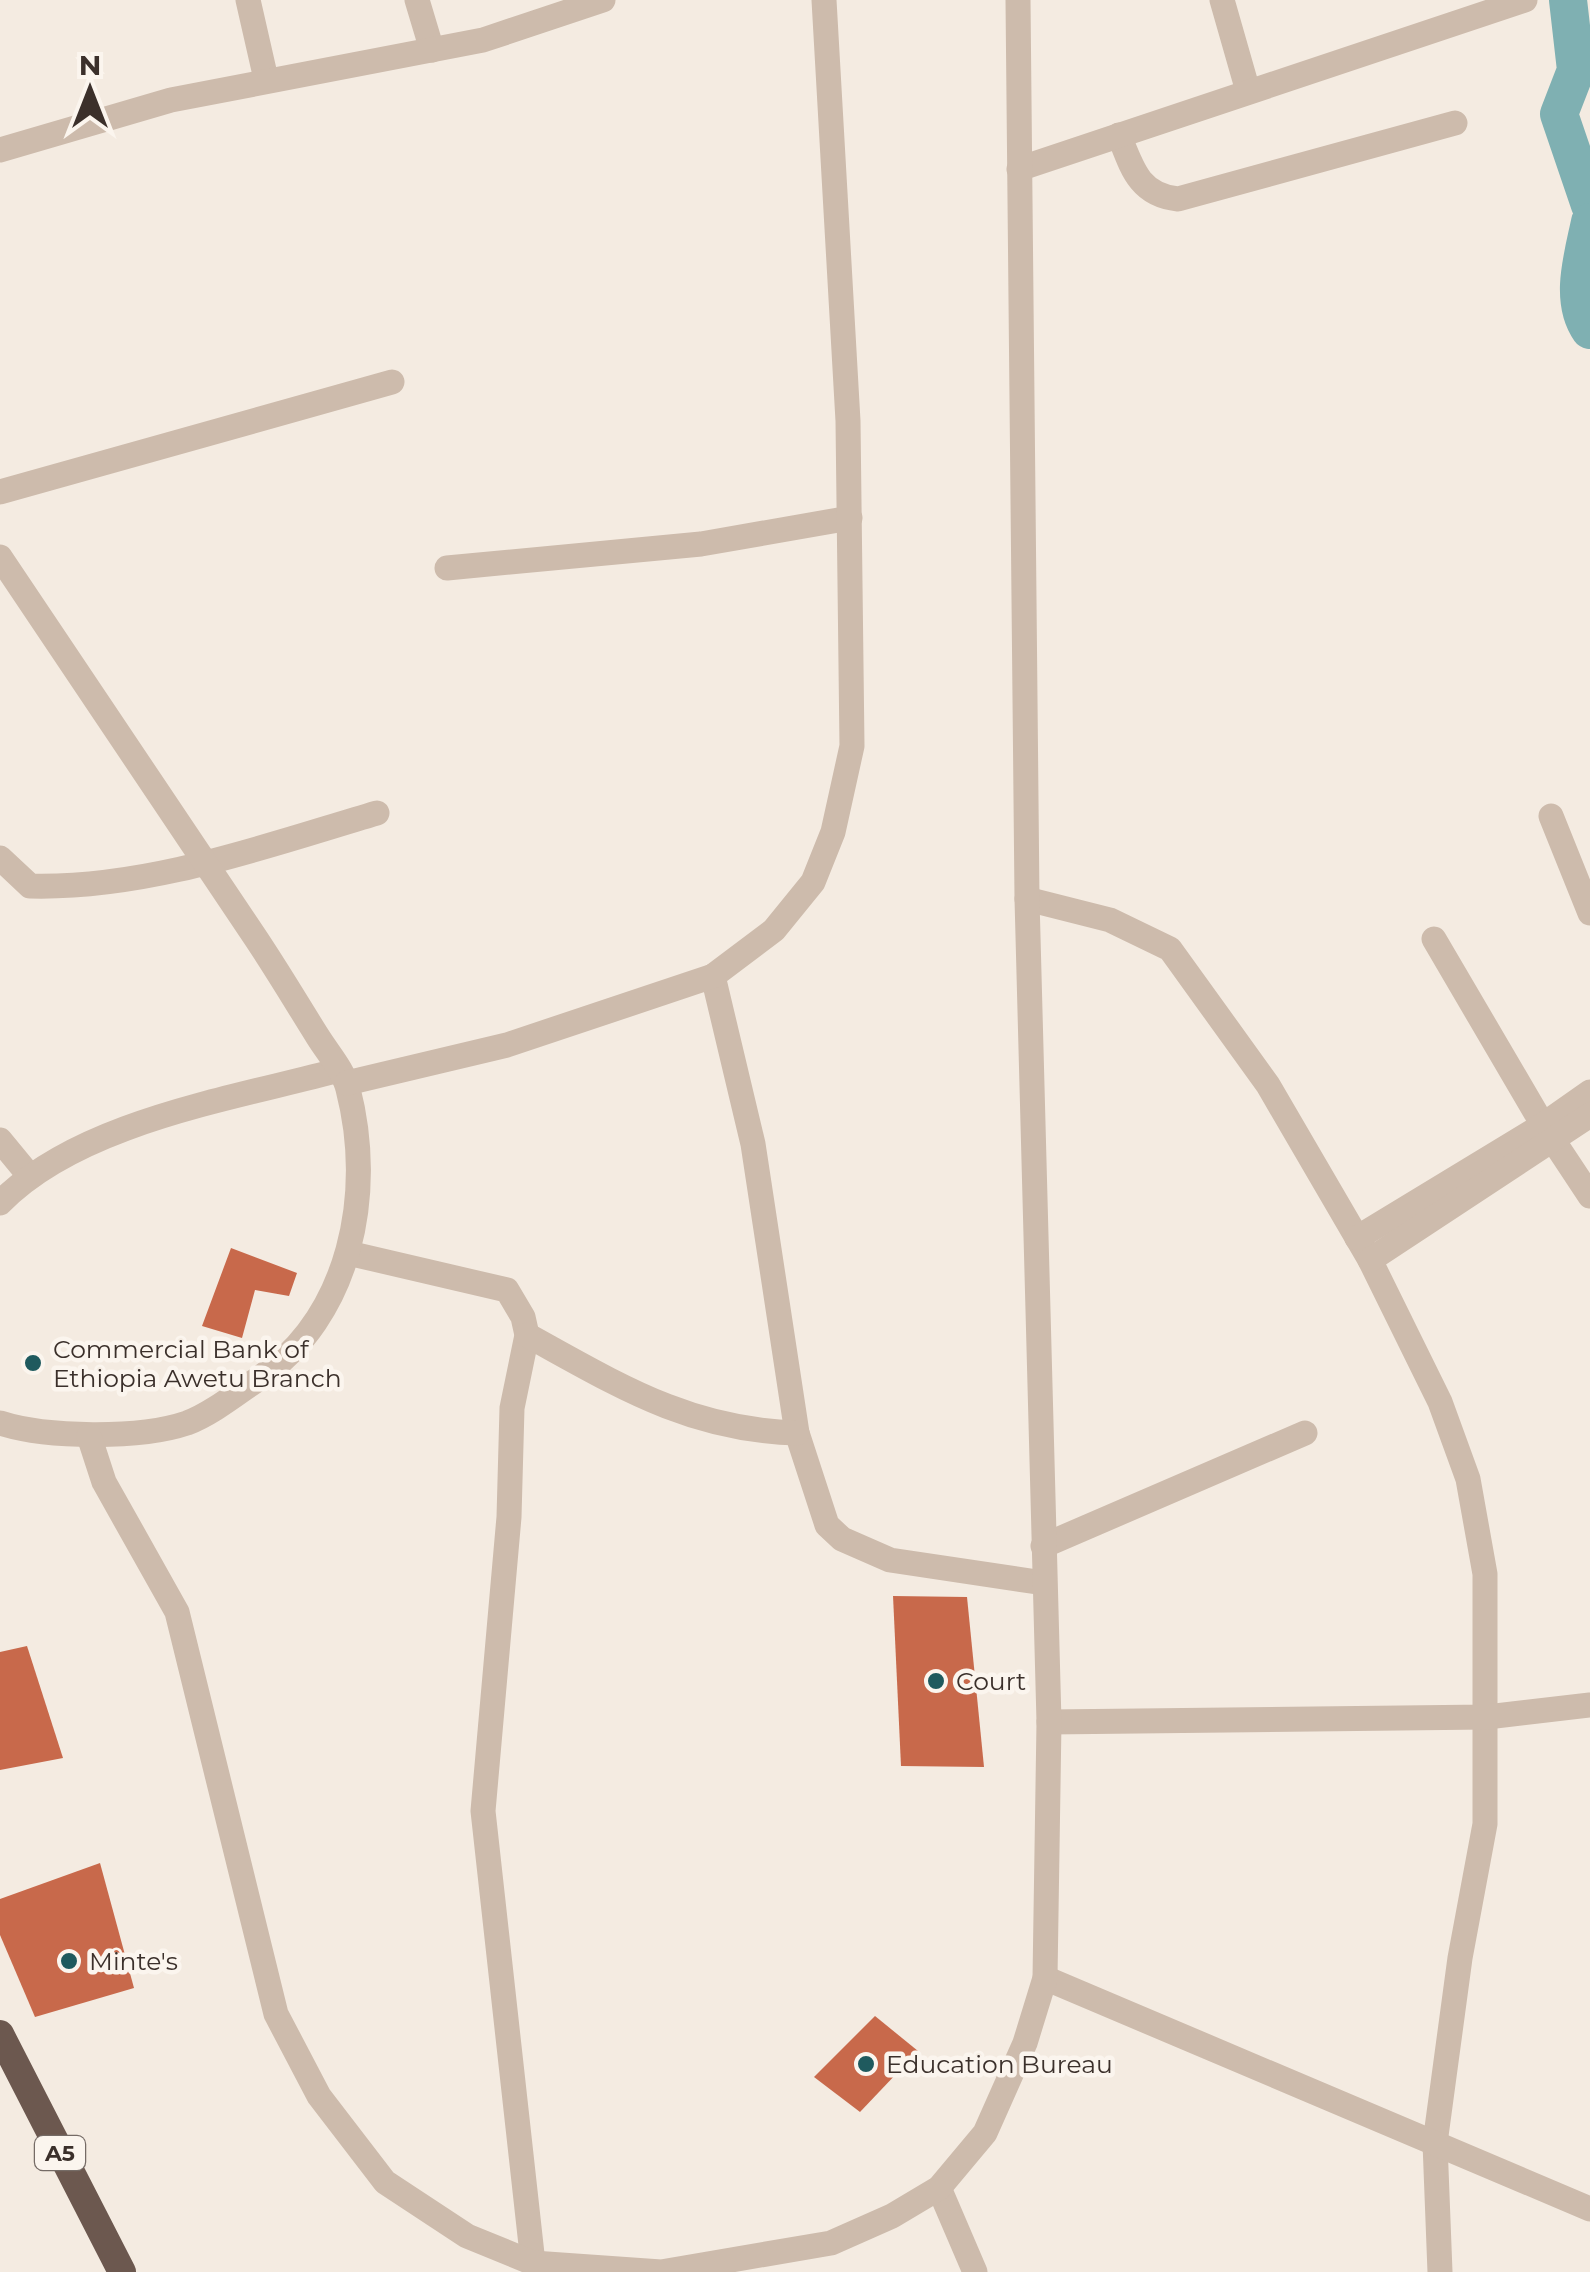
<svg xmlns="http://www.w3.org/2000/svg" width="1590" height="2272" font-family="Montserrat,sans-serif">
<rect width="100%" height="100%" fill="#f4ebe1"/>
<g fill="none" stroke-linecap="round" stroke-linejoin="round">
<g stroke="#7fb0b2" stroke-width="38">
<path d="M1568,0l8,70 -17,44 31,91"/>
<path d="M1590,222c-7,34 -21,78 0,108"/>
</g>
</g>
<g fill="#c8694b">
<path d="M231,1248l66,25 -8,23 -34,-6 -13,48 -40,-12z"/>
<path d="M893,1596l74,1 17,170 -83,-1z"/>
<path d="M27,1646l36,112 -63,12v-118z"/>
<path d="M100,1863l34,125 -99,29 -35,-82v-36z"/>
<path d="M875,2016l43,35 -58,61 -46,-35z"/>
</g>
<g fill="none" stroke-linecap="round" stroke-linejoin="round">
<g stroke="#cdbbac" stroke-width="25">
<path d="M248,0l18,79"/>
<path d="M417,0l15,50"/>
<path d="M1222,0l26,91"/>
<path d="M1119,135c13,33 20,60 59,64l277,-76"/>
<path d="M0,150l171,-50 312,-60 120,-40"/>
<path d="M1019,169l506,-169"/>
<path d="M0,492l392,-110"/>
<path d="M447,568l254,-24 149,-26"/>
<path d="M1551,816l39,97"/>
<path d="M0,858l30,28c118,3 235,-40 347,-73"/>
<path d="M1027,899l83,21 60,29 98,136 102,175 70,142 28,77 17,95v250l-25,134 -25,185 5,129"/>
<path d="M1434,939l109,186 47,71"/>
<path d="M713,976l40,168 44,289 30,92 15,14 48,21 154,23"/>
<path d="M0,1140l28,34"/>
<path d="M0,1203c79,-81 232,-104 339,-133"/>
<path d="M1357,1238l186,-113 47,-33"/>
<path d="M348,1253l159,37 16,27 4,18 -15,73 -3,109 -26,294 50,452"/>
<path d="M1370,1260l220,-145"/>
<path d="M527,1335c91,50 162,95 270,98"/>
<path d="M1043,1546l262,-113"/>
<path d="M1049,1722l438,-5 103,-12"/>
<path d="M1045,1978l545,231"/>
<path d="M939,2188l36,84"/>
</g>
<g stroke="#cdbbac" stroke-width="25">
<path d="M0,557c85,126 169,252 253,377 23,34 43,68 65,103 10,16 26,34 30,52 27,104 3,228 -90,290 -22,15 -47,35 -71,44 -47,16 -141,15 -187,0"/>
<path d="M347,1083l160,-38 206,-69 61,-46 39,-48 20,-50 19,-86 -4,-325 -24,-421"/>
<path d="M89,1436l15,46 73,130 99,402 43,82 66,86 82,54 66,27 128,9 170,-29 61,-27 47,-28 46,-55 40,-90 20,-65 4,-256 -22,-823 -9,-899"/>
</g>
<path stroke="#6c584f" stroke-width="28" d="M0,2034l122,238"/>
</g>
<g fill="#1f5a5e" stroke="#fbf5ee" stroke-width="4">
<circle cx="33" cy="1363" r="10"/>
<circle cx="936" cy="1681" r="10"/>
<circle cx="69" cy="1961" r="10"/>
<circle cx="866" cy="2064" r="10"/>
</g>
<g text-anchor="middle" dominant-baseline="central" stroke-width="9" stroke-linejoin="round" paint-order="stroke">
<rect fill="#fbf5ee" stroke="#756b66" stroke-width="2.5" x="35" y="2136" width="50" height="34" rx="8"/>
<g font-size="22" font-weight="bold" fill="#3b302b">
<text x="60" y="2153">A5</text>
</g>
<g font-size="25" fill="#3b302b" stroke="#fbf5ee" text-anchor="start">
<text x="53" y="1349">Commercial Bank of<tspan x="53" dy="29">Ethiopia Awetu Branch</tspan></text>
<text x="956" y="1681">Court</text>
<text x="89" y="1961">Minte's</text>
<text x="886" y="2064">Education Bureau</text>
</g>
</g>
<g transform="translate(90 90)" stroke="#fbf5ee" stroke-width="8" paint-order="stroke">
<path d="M0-8L18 38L0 25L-18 38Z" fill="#3b302b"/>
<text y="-15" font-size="28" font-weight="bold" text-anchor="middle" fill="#3b302b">N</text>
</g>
</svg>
